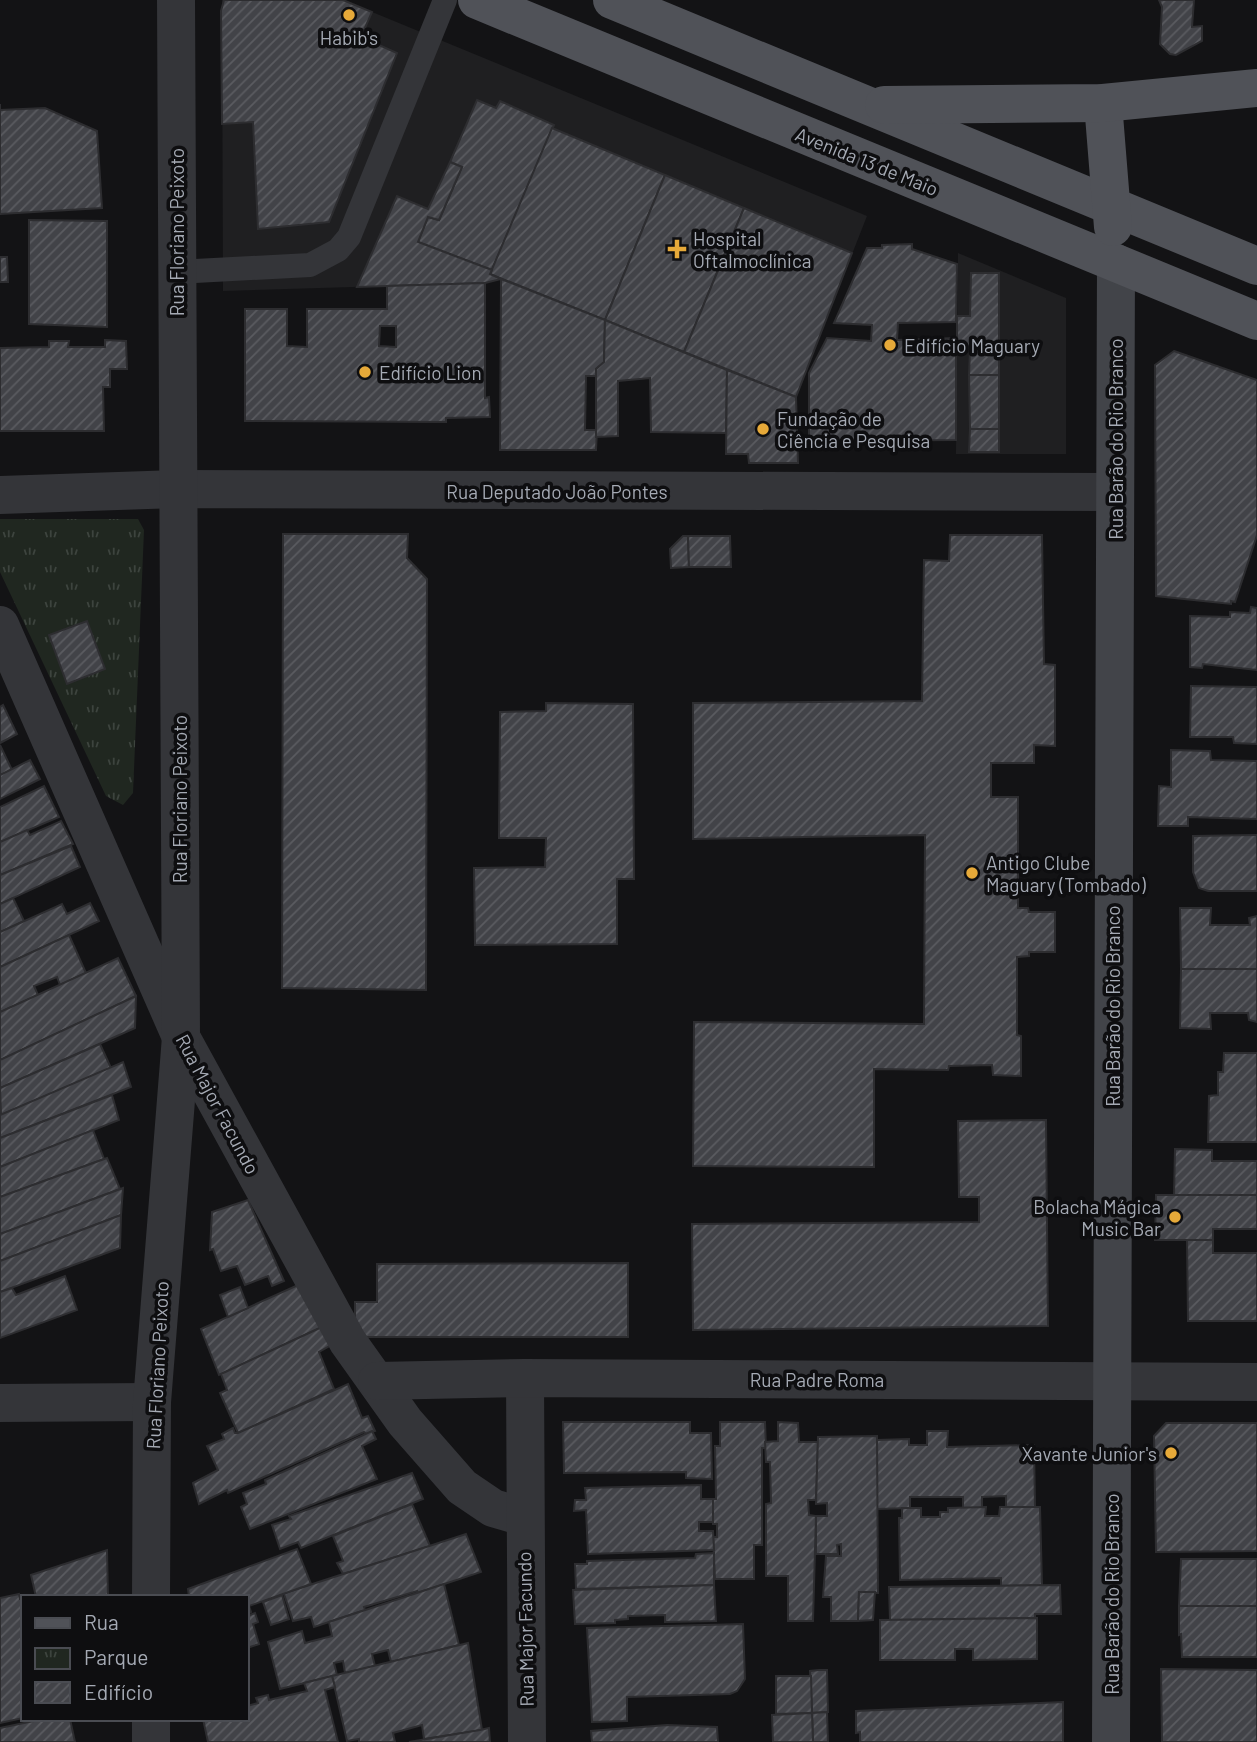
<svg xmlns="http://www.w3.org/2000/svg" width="1257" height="1742" font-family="Barlow,sans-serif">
<defs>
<pattern id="park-tufts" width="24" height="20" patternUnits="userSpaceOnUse" patternTransform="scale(1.75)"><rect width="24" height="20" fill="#202720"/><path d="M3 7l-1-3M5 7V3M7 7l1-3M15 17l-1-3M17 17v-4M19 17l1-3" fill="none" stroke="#3d443e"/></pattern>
<pattern id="building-hatch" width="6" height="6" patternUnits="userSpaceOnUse" patternTransform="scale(1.75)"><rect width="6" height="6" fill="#424348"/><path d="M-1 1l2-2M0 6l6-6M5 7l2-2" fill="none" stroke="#5a5b60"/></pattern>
</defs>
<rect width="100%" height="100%" fill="#131315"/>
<g fill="#1f1f21">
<path d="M222,0h121l524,216 -71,181 2,57h-72l1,-84 -226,-91 -16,4 -262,8z"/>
<path d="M958,253l108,45v156h-110z"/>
</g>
<path fill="url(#park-tufts)" d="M0,519h138l6,11 -11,263 -10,12 -17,-9 -106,-224z"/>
<g fill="url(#building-hatch)" stroke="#2d2d30" stroke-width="2" fill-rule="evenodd">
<path d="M224,0h119l29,12 -11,25 36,16 -68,169 -71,7 -5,-107 -31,2 -1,-113z"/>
<path d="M1194,0l-2,27 10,-1v15l-26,14 -6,-1 -10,-10 2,-37 -3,-7z"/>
<path d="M477,100l19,8 4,-7 54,24 -62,145 -74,-28 10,-25 11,3 23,-53 -12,-5z"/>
<path d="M0,104v6l45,-2 52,23 5,77 -102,6z"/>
<path d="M552,128l113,47 -60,145 -115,-46z"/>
<path d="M450,162l12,5 -23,53 -11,-3 -10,25 74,28 -2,4 11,5 -16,4 -128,4 40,-91 31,13z"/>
<path d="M665,175l79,33 -60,144 -79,-32z"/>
<path d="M744,208l108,45 -56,144 -112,-45z"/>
<path d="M29,220l78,1v106l-78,-3z"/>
<path d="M912,244v5l45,15 -1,58 -58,1 -1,17 59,-2v102l-147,1v-68l18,-35 44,3 1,-16 -38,-2 33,-75h15v-3z"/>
<path d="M0,257h7l1,25h-8z"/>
<path d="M971,273h28v102h-30l1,-25h-13v-34h13z"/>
<path d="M501,279l104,41 -1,42 -8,7v7h-10l-1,54h12l-1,20h-96z"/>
<path d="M485,283v115l4,-1 1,20 -44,1v4l-201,-1v-112h42v37l20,1v-38h80v-23zM380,326h16v21l-17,-1z"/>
<path d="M605,320l122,50 -1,63 -75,-1 -1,-54 -32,3v55l-22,1v-68l8,-7z"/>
<path d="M105,340l21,1 1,28h-17v18h-7l1,44h-104v-83l49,-1v-6h20l-1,6h37z"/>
<path d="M1174,351l83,29v155l-22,67 -4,-1v3l-75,-8 -1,-231z"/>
<path d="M727,370l69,27 2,66h-49l-1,-9h-22z"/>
<path d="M969,375h30v54h-29z"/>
<path d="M970,429h29v23h-30z"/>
<path d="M283,534h125l-1,24 20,21 -1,411 -144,-2z"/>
<path d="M950,535h92l2,129 11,1v81l-21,-1v18h-43v34h27v111h10l1,4h26v40h-26v4l-12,1v78l4,1v40l-28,-1 -1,-10 -43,1 -1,4 -74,-1v98l-181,-1 1,-144 230,2 1,-189 -232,4v-136l229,-2 2,-141 25,1z"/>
<path d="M683,536h5l1,31 -18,1 -1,-19z"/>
<path d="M688,536h42l1,31h-42z"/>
<path d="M1251,607l6,1v62l-54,-6 -1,4 -12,-1v-51l40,1v-5l20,1z"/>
<path d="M87,621l18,48 -38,15 -18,-49z"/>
<path d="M1191,686l66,1v57l-23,-1 -1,-6h-43z"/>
<path d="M546,703l87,1 1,175h-17v65l-142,1 -1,-77 71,-1 1,-29h-47l1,-126 46,-1z"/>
<path d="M3,705l14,29 -17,9v-36z"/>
<path d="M0,745l12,25 -12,5z"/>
<path d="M1171,750l39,1 1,9 46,1v58l-69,-2v9h-30l1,-40 12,1z"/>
<path d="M30,760l10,19 -40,20v-24z"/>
<path d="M44,786l15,31 -59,25v-35z"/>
<path d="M61,821l12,23 -73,31v-33l27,-12 3,5z"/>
<path d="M1255,835h2v56h-49l-9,-3 -6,-16v-36z"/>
<path d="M71,846l9,21 -80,37v-29z"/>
<path d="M13,898l11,23 -24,11v-28z"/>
<path d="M90,903l9,18 -99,46v-35l62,-28 5,10z"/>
<path d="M1180,908h31l-1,17h40l-1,-7 8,-2v53h-76z"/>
<path d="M69,935l17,38 -26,12 -3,-8 -23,9 4,9 -38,17v-45z"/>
<path d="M118,958l18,38 -136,64v-48z"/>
<path d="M1181,969h76v53l-8,-2 -1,-7h-38l1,16 -31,-1z"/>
<path d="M136,996l-1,32 -135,60v-28z"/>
<path d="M100,1044l11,24 -110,47 -1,-27z"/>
<path d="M1224,1053h33v89h-49l1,-46 9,-1v-23h5z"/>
<path d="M123,1062l8,25 -131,51v-23z"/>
<path d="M112,1095l7,25 -119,47v-29z"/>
<path d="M1046,1120l2,206 -355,4 -1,-106 287,-2v-25h-20l-1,-76z"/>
<path d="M93,1130l11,29 -104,38v-30z"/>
<path d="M1175,1149l37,1v11h45v34l-83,1z"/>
<path d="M107,1158l13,31 -120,45v-37z"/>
<path d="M123,1188l-2,27 -121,46v-27z"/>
<path d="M1156,1195h101v34h-44v11h-58z"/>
<path d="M248,1200l36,81 -12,5 -4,-10 -23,9 -8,-19 -16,5 -8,-22 -3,1 2,-38z"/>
<path d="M121,1215l-1,33 -120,44v-31z"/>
<path d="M1187,1240h26v13h44v68h-69z"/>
<path d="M628,1263v74h-268l-5,-11v-24h22v-38z"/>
<path d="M65,1276l12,34 -77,28v-46l12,-4 4,7z"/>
<path d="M298,1285l26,41 -105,49 -18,-46z"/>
<path d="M240,1287l8,21 -20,9 -8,-22z"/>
<path d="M324,1326l9,18 -14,8 15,37 -96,44 -18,-40 7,-3 -6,-16z"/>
<path d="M348,1384l14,34 6,-2 7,15 -9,3 -2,-2 -136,61 -1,-3 -28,14 -6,-21 25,-13 -11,-24 17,-7 -2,-5 11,-6 2,5h3z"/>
<path d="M563,1422h127v11h21l1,46 -26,-1v-6l-122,1z"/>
<path d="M720,1422h45l1,26h-4v97h-8v34h-39l-2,-42h4v-13h-4v-25h3l-1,-53h5z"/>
<path d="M778,1422l20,1 1,19h19l-2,58h-8l1,15 7,1 -3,105h-25v-45h-22v-72l5,-1 -1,-41h-4l-1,-20 13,-1z"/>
<path d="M1166,1423h91v128l-101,1 -2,-116z"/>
<path d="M372,1431l4,8 -14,7 15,33 -127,50 -9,-22 6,-3 -4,-11 23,-9 -1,-4z"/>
<path d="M927,1431h21l-1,16 87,-2 1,62h-29v-11l-24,1v11h-19v-11h-53v11l-33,1v-69l32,-1v6h18z"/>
<path d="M877,1436l1,157 -19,-1 -1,29h-27v-24h-8l3,-41h15v-12l-4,1 1,9h-22v-38h11v-13l-11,1 2,-67z"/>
<path d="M412,1473l11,26 -122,49 -3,-6 -18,7 -8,-24 19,-6 -2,-3z"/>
<path d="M701,1485v14h12v23h-14v9h14l1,19 -126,4 -2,-44 -12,1 1,-11h11l-1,-12z"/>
<path d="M412,1504l18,42 -87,28 -6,-11 6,-2 -10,-25z"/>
<path d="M986,1507l-1,9h14l1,-9h40l2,78 -41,1v-8l-101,2 -1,-62h3v-10h19v9h19v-5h8v-4z"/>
<path d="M466,1534l15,38 -64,21v-2l-53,16 1,3 -51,17 -3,-10 -18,4 -9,-27 4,-2z"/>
<path d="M297,1549l14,35 -62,22 2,6 -4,2v-17h-58l-1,-8z"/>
<path d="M107,1550l1,47h-72l-5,-22z"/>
<path d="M714,1553v32l-138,4 -1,-25h12v-3l108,-3 1,-4z"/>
<path d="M1181,1559h76v47h-78z"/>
<path d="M444,1584l15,61 -68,17 -3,-12 -16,4 3,12 -30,7 -2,-12 -9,2 3,12 -57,14 -12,-47 34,-11 3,12 27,-7 -3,-14z"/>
<path d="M714,1585l2,36 -51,1v-7l-37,1v3l-13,1v3l-40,1 -2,-34z"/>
<path d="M1060,1585l1,29h-26v4l-145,2 -1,-33z"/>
<path d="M859,1592h16l-2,28 -15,1z"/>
<path d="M19,1594l1,5h3v119l-23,5v-125z"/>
<path d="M282,1595l7,24 -18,6 -8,-23z"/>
<path d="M1179,1606h78v51h-75l-1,-23 -2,1z"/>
<path d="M255,1613l3,9 -5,2 6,20 -12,4v-32z"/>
<path d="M1037,1618v41l-64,1v-11h-18v11h-75v-40z"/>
<path d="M743,1624l2,55 -8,12 -7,3 -103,3v24l-35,1 -5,-94z"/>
<path d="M468,1643l14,87 -58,9 -2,-14 -29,8 2,9h-36v-3l-12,2 -15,-65z"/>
<path d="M1161,1669l96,1v72h-95z"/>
<path d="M819,1670h8l1,42 -16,1 -2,-42z"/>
<path d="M332,1676l3,11 -10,3 13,52h-130l-5,-23h44v-13l11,-3 -2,-5 12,-3 1,5 38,-9 -3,-8z"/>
<path d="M776,1676h35l1,37 -36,1z"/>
<path d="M1063,1702v40h-203v-10l-4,1v-22z"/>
<path d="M827,1712l1,30h-15l-1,-29z"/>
<path d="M812,1713l1,29h-40l-1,-27z"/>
<path d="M43,1719h27l5,23h-75v-14z"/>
<path d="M667,1725l50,2 1,15h-126l-1,-11z"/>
<path d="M489,1728l1,14h-81l71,-12z"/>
</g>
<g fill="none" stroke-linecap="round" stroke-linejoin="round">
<path stroke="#343539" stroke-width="24" d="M176,272l134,-7 28,-15 11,-13 96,-237"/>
<g stroke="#343539" stroke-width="38">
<path d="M0,495l177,-6 937,3"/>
<path d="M0,625l181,412 167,305 57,80 57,65 31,21 31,9"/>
<path d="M525,1378l2,364"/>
<path d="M377,1381l148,-3 732,4"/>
<path d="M0,1403l152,-1"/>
<path d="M151,1597l1,-195 29,-365 -5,-1037"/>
<path d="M151,1742v-23"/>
</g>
<path stroke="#424449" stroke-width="38" d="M1111,1742l5,-1479"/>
<g stroke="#505258" stroke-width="38">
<path d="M477,0l780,321"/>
<path d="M612,0l645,266"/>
<path d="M1103,103l10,124"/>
<path d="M884,105l219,-2 154,-15"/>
</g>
</g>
<g fill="#e6a939" stroke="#0e0e10" stroke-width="2.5">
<circle cx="349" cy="15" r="7"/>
<path d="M673.5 238.5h7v7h7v7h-7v7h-7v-7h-7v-7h7z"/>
<circle cx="890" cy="345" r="7"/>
<circle cx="365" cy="372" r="7"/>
<circle cx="763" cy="429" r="7"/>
<circle cx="972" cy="873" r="7"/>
<circle cx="1175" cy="1217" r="7"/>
<circle cx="1171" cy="1453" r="7"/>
</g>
<g text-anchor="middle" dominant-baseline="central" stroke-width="7" stroke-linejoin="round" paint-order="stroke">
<g font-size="19" fill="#a5aab4" stroke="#0e0e10" text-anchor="start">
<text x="349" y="37" text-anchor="middle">Habib's</text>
<text x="693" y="238">Hospital<tspan x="693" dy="22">Oftalmoclínica</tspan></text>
<text x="904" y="345">Edifício Maguary</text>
<text x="379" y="372">Edifício Lion</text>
<text x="777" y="418">Fundação de<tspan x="777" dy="22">Ciência e Pesquisa</tspan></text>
<text x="986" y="862">Antigo Clube<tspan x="986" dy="22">Maguary (Tombado)</tspan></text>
<text x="1161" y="1206" text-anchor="end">Bolacha Mágica<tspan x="1161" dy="22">Music Bar</tspan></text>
<text x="1157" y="1453" text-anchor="end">Xavante Junior's</text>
</g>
<g font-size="19" fill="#a5aab4" stroke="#0e0e10">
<text transform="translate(867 161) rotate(22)">Avenida 13 de Maio</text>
<text transform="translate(176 232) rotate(-90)">Rua Floriano Peixoto</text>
<text transform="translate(1115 439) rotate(-90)">Rua Barão do Rio Branco</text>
<text x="557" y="491">Rua Deputado João Pontes</text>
<text transform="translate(179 799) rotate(-90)">Rua Floriano Peixoto</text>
<text transform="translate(1112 1006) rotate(-90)">Rua Barão do Rio Branco</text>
<text transform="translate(218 1104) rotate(62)">Rua Major Facundo</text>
<text transform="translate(157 1365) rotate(-87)">Rua Floriano Peixoto</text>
<text x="817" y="1379">Rua Padre Roma</text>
<text transform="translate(1111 1594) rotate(-90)">Rua Barão do Rio Branco</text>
<text transform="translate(525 1629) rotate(-91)">Rua Major Facundo</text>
</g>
</g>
<rect x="21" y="1595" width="228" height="126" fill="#0e0e10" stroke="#4a4c52" stroke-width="2"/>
<rect x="35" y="1618" width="35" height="10" fill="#505258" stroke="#4a4c52" stroke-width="2"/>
<text x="84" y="1630" font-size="21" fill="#a5aab4">Rua</text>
<rect x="35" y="1648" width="35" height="21" fill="url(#park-tufts)" stroke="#4a4c52" stroke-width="2"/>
<text x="84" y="1665" font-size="21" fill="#a5aab4">Parque</text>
<rect x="35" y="1682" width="35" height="21" fill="url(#building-hatch)" stroke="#4a4c52" stroke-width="2"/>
<text x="84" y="1700" font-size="21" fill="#a5aab4">Edifício</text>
</svg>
